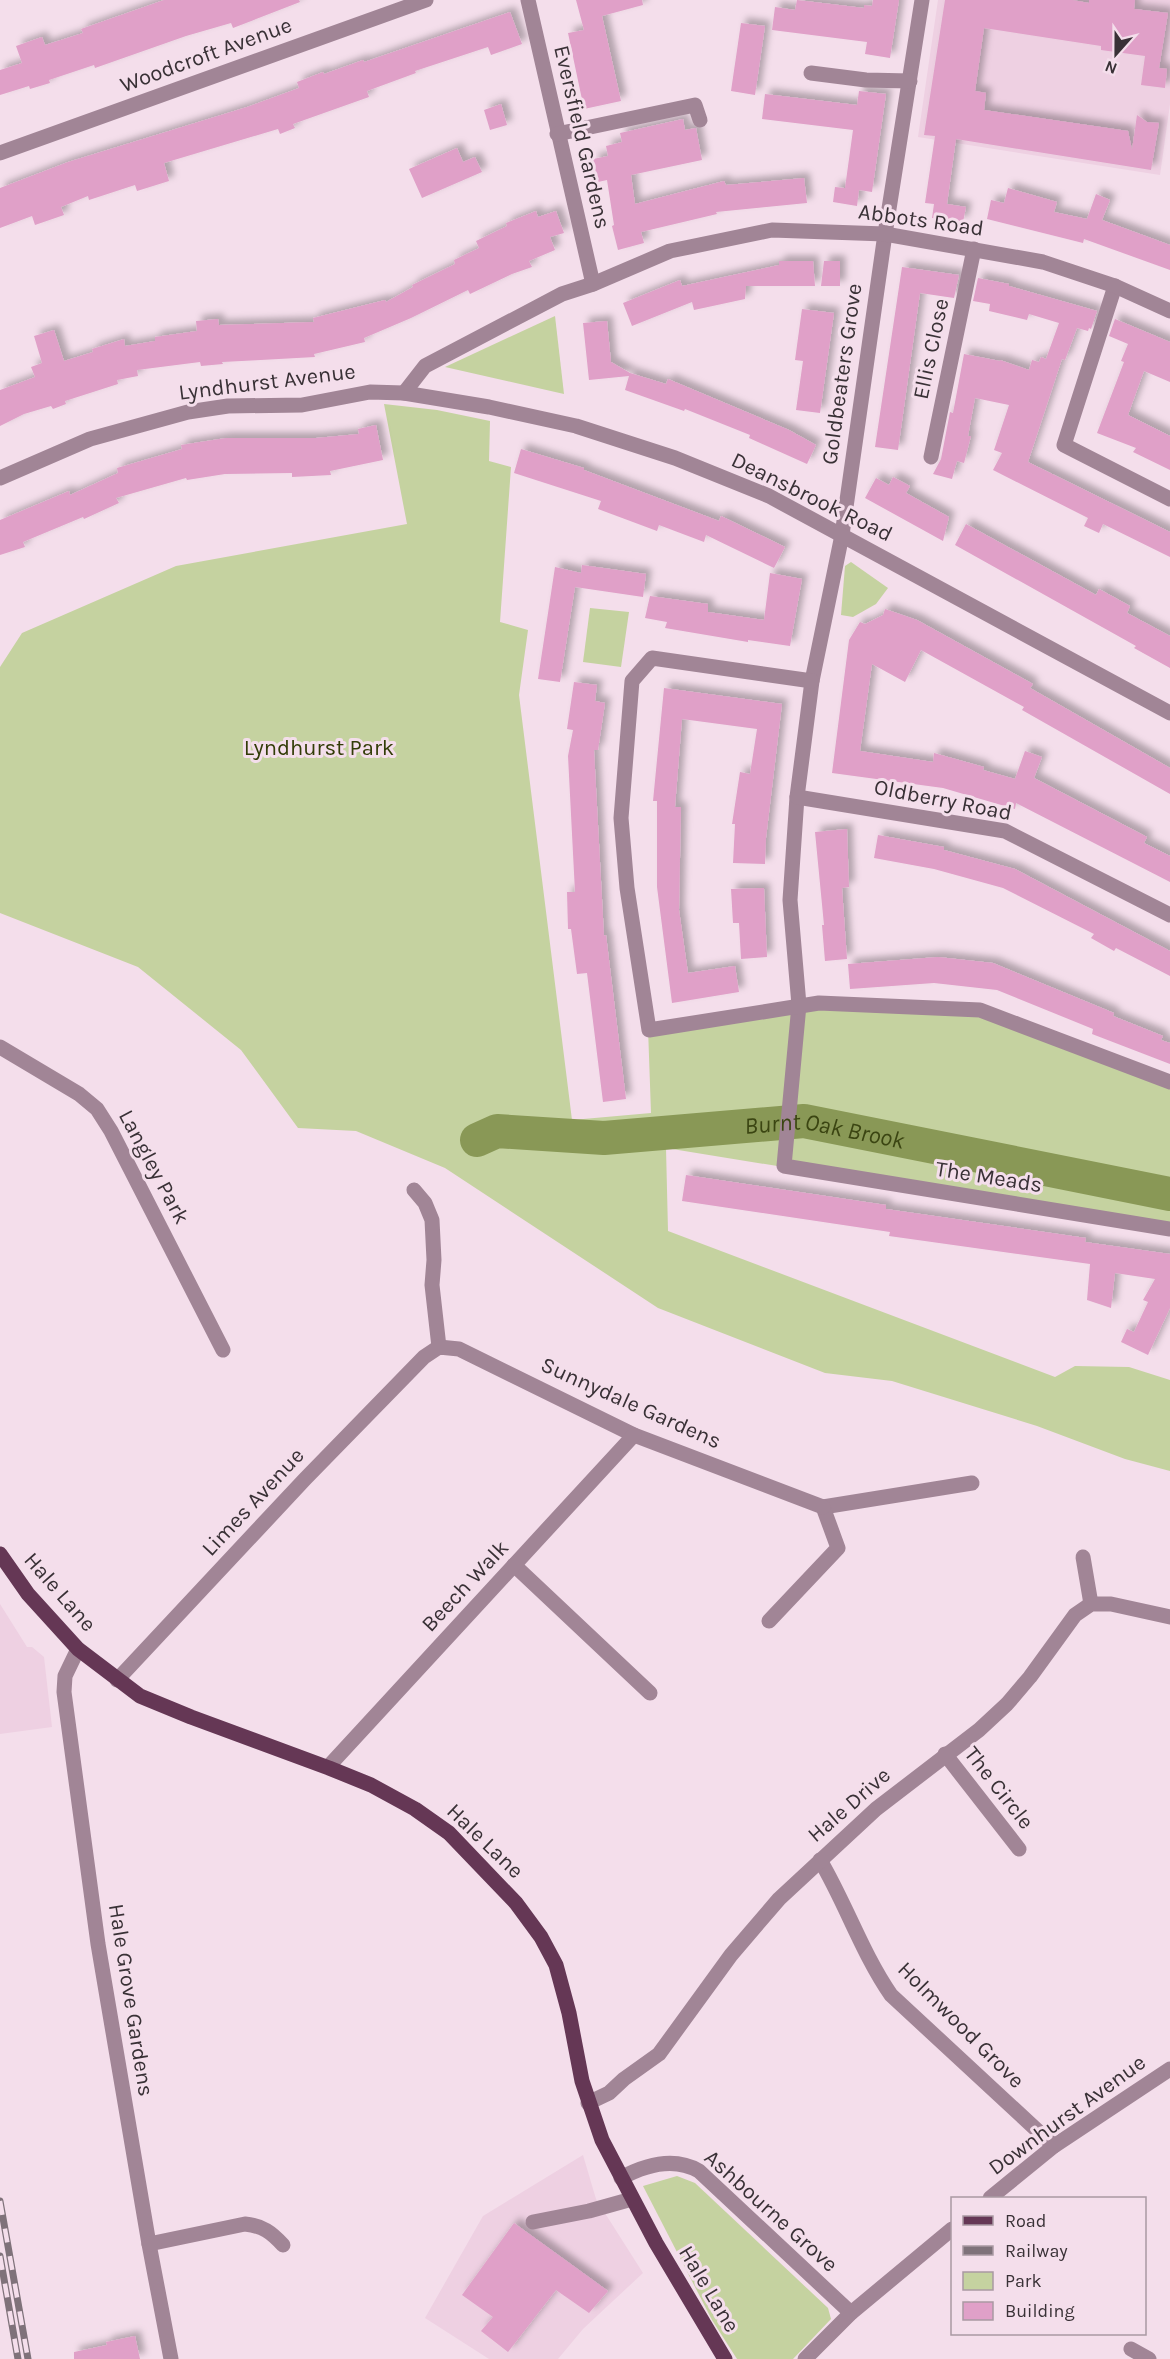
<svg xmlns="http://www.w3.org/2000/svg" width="1170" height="2359" font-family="Karla,sans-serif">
<defs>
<filter id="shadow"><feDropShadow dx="5.5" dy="-5.5" stdDeviation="3" flood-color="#0004"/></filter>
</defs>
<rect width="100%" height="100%" fill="#f4deeb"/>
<g fill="#eed0e2">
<path d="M938,0h232v104l-10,71 -242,-38z"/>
<path d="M0,1604l27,43h5l12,10 8,70 -52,7z"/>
<path d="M583,2155l13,44 47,74 -60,56 -25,30h-69l-64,-41 58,-102z"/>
</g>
<g fill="#c5d2a0">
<path d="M555,316l9,78 -119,-27z"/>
<path d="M384,404l53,6 53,11 -1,40 22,6 -11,155 28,8 -9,65 53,425 79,-7 -3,-85 151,-23 181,5 190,72v148l-504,-82 2,83 387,146 20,-11 54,1 41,13v91l-45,-12 -88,-33 -145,-45 -67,-8 -167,-65 -213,-140 -89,-37 -58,-3 -57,-78 -103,-83 -138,-54v-246l22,-34 154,-67 231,-42z"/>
<path d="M851,562l37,26 -12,16 -23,13 -12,-2 4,-49z"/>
<path d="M590,608l39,4 -8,55 -38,-5z"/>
<path d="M677,2176l18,7 133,125 3,11 -38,40h-56l-25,-39 -69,-134z"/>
</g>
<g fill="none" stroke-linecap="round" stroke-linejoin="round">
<path stroke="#899856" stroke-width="34" id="s1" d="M477,1140l20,-9 107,7 200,-17 366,73"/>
</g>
<g fill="#e0a0c8" filter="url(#shadow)">
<path d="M164,0h135l1,2 -67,26 -2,-5 -45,13 -91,32 -1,-3 -45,15 1,3 -20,6 -1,-3 -29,9v-25l22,-7 -6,-17 26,-9 3,8 38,-12 -2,-4z"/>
<path d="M576,0h66l1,5 -41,11 19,85 -37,8 -16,-76 16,-3z"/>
<path d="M797,0l67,8v-3l8,1 1,-6h26l-9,58 -25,-4 2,-12 -95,-12 3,-23 20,3z"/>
<path d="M945,0h127l17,3v-3h46l-1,9 34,4 -9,55 8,1 -2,19 -24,-3 4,-29 -44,-6v-4l-117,-18 -9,63 11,2 -2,17 144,21 4,19 5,-35 10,7 12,1 -8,47 -195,-31 -9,65 19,3 -3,15 -31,-4 2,-14 -9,-1 10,-67 -11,-1z"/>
<path d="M510,12l12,32 -31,11 -3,-8 -73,24 1,2 -49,18 2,6 -76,27 2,4 -15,6 -2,-5 -114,34 5,18 -32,10 -2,-6 -46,15 -1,-4 -27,11 3,8 -29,10 -3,-9 -32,12v-40l68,-26 179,-55 52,-19 -2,-6 26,-10 1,2 39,-14 1,2z"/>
<path d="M741,23l24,3 -10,69 -24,-4z"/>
<path d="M859,91l27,3 -14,98 -13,-2 -2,16 -24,-4 2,-15 18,2 -8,-1 8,-58 -91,-11 3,-25 92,11z"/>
<path d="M501,104l6,21 -17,5 -6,-20z"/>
<path d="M683,119l2,11 11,-2 6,32 -71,15 4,29 89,-23 2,4 78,-7 3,25 -91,9 1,2 -76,18 3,11 -26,7 -6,-24 2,-1 -7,-45 -9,2 -5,-23 15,-3 -2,-10 16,-4 -2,-9z"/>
<path d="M457,148l6,14 12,-5 7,15 -60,26 -13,-29z"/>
<path d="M1008,188l49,14 -3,10 33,7 9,-25 14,6 -8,20 68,25v25l-86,-31 -1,4 -96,-24 4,-19 13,3z"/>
<path d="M536,211l2,6 18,-6 8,22 -14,4 5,13 -26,11 3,6 -20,7 -42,20 -2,-4 -57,28 -47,20 1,4 -51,12 1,3 -93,5 1,2 -22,2 -1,-4 -63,8 1,6 -21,4 1,4 -53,17 1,3 -13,5 -2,-3 -27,8 -24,12v-36l35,-13 -4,-10 11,-4 -8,-27 20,-6 10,31 29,-9 -1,-3 32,-10 1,7 30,-5v-4l42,-6 -1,-10 22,-2 1,6 95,-3 -1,-4 72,-18 1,2 27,-15 -1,-2 43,-21 -1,-4 25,-12 -3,-7 31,-15 -1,-3z"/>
<path d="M779,261h34l2,25h-69l-1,13 -51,11 -2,-8 -60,24 -9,-23 57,-23 2,6 97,-21z"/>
<path d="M824,261h16v25h-19z"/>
<path d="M902,267l57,8 -5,23 -34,-5 -22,157 -23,-3z"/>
<path d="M978,278l31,6v2l88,25 -6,18 -2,-1 -1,3 -11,-3 -12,32 -3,-1 -34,103 142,70v25l-67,-33 -4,9 -15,-7 4,-8 -95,-48 9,-17 -8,-3 15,-45 -34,-7 -7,38h3l-7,27 -7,-2 -5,18 -19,-5 8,-15 9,-47 3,1 11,-59 36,7v-1l29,10 3,-10 7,2 2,-5 5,2 13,-36 -30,-9 -2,6 -38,-9 1,-7 -17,-3z"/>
<path d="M802,309l32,4 -14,100 -24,-3 7,-49 -8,-1z"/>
<path d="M1115,319l55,23v40l-26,-11 -16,44 42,21v34l-37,-18 3,-4 -39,-15 27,-71 -3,-1 7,-17 -19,-8z"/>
<path d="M607,321l4,41 19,11 36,11 2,-5 121,51 27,15 -9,19 -58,-26 1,-3 -65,-26 -1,2 -59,-21 4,-14 -40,4 -6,-57z"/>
<path d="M376,425l7,35 -53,11 1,4 -39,2v-4l-67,1 -38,6 -1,-2 -70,20 3,5 -35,16 -1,-2 -60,25 2,5 -25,8v-35l69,-29 1,4 48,-22 -1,-5 65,-19 -1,-4 45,-7h90l43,-4 -1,-5z"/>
<path d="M521,449l63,19v2l135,51 2,-5 64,31 -11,21 -68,-33 -2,7 -45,-17 -2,6 -59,-22 3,-8 -87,-28z"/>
<path d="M893,477l17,9 -4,7 43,24 -6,24 -78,-43 11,-20 13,7z"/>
<path d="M966,524l130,71 3,-6 31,17 -3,7 43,23v32l-36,-20 2,-2 -181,-101z"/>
<path d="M582,565l64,9 -3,23 -68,-10 -15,95 -22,-3 17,-112 26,6z"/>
<path d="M770,573l32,6 -12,67 -42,-6v2l-83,-14 2,-6 -22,-4 5,-22 58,8v8l56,8z"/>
<path d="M885,609l32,11 116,64 -3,4 140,80v26l-148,-84 2,-3 -103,-57 -16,32 -33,-18 -12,87 73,11 1,-9 50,14 -1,3 32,9 10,-28 17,6 -8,21 113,59 -3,6 26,13v26l-154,-79 -1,6 -72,-21 -111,-15 17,-133 11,-18 5,2 18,-9z"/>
<path d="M574,682l23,3 -2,16 10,2 -7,47h-4l10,186 2,-1 20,164 -23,3 -16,-129 -10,1 -6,-45h-3l-1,-37h8l-7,-136 5,-26 -6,-1z"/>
<path d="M664,688l118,16 -16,134 -1,26 -32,-1 2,-39h-3l8,-52 10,2 7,-45 -75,-10 -7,88h6l-2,103 9,63 47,-7 4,26 -67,11 -15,-116v-86h-4z"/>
<path d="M847,829l2,58 -7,1 5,71 -22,2 -3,-36h2l-9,-93z"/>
<path d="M878,835l66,12v3l71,19 155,82v25l-54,-28 -2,3 -23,-13 3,-4 -91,-46 -69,-19 -60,-11z"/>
<path d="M764,888l3,69 -26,2 -2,-36h-6l-2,-34z"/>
<path d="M938,957l55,6 121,50 -1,3 50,20 -2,4 9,3v21l-78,-30 1,-5 -96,-39 -63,-7 -84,6 -2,-25z"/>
<path d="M686,1175l200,30v4l200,29 -1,4 85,12v54l-22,47 -27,-13 6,-13 7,3 14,-30 -5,-2 12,-21 -40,-6 -4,35 -24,-8 3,-36 -201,-28 1,-4 -208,-31z"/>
<path d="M514,2223l94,68 -19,22 -33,-23 -48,62 -27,-21 12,-14 -31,-22z"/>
<path d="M135,2336l5,23h-66v-7l33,-7 -1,-3z"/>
</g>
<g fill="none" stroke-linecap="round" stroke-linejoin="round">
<g stroke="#a18596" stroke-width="15">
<path d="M528,0l65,284"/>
<path d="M922,0l-37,234 -43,301 -30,146 -15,116 -7,103 9,105 -15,161 386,63"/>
<path d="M811,73l55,7 44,1"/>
<path d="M557,134l138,-29 5,15"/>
<path d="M0,153l426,-153"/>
<path d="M1115,286l-51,159 106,54"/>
<path d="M404,393l21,-27 137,-72 31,-10 77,-33 102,-21 113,4 158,28 72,24 55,25"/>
<path d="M931,457l43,-208"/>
<path d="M0,478l90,-39 98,-27 40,-6 74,-1 68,-13 34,1 85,14 87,19 99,32 94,38 401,217"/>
<path d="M812,681l-160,-23 -20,23 -11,137 6,70 22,142 170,-27 161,7 190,72"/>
<path d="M797,797l208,34 165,84"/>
<path d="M0,1047l79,47 18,15 14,22 112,219"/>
<path d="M414,1190l11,13 7,17 2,40 -2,25 7,62"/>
<path d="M823,1507l149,-24"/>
<path d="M1083,1557l8,47"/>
<path d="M514,1565l136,128"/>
<path d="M769,1621l69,-73 -15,-41"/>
<path d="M78,1649l-13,27 -1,16 34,252 51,300 22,115"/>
<path d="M117,1680l188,-201 119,-122 15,-10 20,2 175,86 189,72"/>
<path d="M945,1754l74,95"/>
<path d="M328,1767l306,-332"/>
<path d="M820,1860c26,44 42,93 71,135l163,151"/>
<path d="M588,2103l21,-10 15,-14 35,-25 72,-99 48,-56 97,-90 103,-79 28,-26 23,-27 45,-62 16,-11h20l59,13"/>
<path d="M621,2178c24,-13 52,-22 78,-7l152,142"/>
<path d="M990,2198l64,-52 116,-77"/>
<path d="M533,2222l56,-11 43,-12"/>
<path d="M149,2244l96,-20c18,2 26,8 38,21"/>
<path d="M1131,2349l18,10"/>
<path d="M805,2359l46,-46 101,-84"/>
</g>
<path stroke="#653755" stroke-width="15" d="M0,1554l28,40 50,55 62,47 51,21 138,51 42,17 44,24 34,24 67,70 25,34 15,28 13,48 13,68 20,59 54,103 69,116"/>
<defs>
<g id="rail">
<path d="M0,2201l28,158"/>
<path d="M0,2256l18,103"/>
</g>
</defs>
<use href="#rail" stroke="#7f727a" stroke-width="7"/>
<use href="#rail" stroke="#f4deeb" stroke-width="4.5" stroke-dasharray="14" stroke-linecap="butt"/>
</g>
<g text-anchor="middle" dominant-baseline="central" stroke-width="6" stroke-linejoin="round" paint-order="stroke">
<g font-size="22" fill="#393136" stroke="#f4deeb">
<text transform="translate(206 55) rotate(-20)">Woodcroft Avenue</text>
<text transform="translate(582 137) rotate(77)">Eversfield Gardens</text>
<text transform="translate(921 220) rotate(8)">Abbots Road</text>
<text transform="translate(931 349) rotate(-78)">Ellis Close</text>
<text transform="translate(842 374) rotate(-82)">Goldbeaters Grove</text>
<text transform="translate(267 382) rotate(-7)">Lyndhurst Avenue</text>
<text transform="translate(812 497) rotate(26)">Deansbrook Road</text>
<text transform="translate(943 800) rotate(11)">Oldberry Road</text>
<text transform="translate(154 1167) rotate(62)">Langley Park</text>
<text transform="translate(989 1177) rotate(9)">The Meads</text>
<text transform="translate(631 1403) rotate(24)">Sunnydale Gardens</text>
<text transform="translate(253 1502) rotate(-47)">Limes Avenue</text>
<text transform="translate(465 1586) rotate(-47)">Beech Walk</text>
<text transform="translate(60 1592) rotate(49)">Hale Lane</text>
<text transform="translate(999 1788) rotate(52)">The Circle</text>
<text transform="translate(849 1805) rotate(-41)">Hale Drive</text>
<text transform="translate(485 1841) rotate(44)">Hale Lane</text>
<text transform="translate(131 2000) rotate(81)">Hale Grove Gardens</text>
<text transform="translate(961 2025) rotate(45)">Holmwood Grove</text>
<text transform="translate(1067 2115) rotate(-36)">Downhurst Avenue</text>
<text transform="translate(771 2211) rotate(42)">Ashbourne Grove</text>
<text transform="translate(709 2289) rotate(59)">Hale Lane</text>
</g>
<g font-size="22" fill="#323c07" stroke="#f4deeb">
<text x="319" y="748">Lyndhurst Park</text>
</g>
<g font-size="24" font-style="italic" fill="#3b4512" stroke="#f4deeb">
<text stroke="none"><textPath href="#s1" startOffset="351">Burnt Oak Brook</textPath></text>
</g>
</g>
<rect x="951" y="2197" width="195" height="138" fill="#f4deeb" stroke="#a999a3" stroke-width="1.5"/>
<rect x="963" y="2216" width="30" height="9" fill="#653755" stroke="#a999a3" stroke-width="1.5"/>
<text x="1005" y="2227" font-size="18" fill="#393136">Road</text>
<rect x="963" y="2246" width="30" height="9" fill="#7f727a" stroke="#a999a3" stroke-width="1.5"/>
<text x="1005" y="2257" font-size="18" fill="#393136">Railway</text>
<rect x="963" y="2272" width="30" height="18" fill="#c5d2a0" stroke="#a999a3" stroke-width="1.5"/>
<text x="1005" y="2287" font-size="18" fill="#393136">Park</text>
<rect x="963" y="2302" width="30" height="18" fill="#e0a0c8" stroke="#a999a3" stroke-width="1.5"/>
<text x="1005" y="2317" font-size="18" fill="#393136">Building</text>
<g transform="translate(1116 54) rotate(201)" stroke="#f4deeb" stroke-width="4.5" paint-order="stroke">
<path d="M0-4.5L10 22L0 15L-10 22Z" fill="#393136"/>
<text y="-9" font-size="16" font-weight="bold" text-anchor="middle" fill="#393136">N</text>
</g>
</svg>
